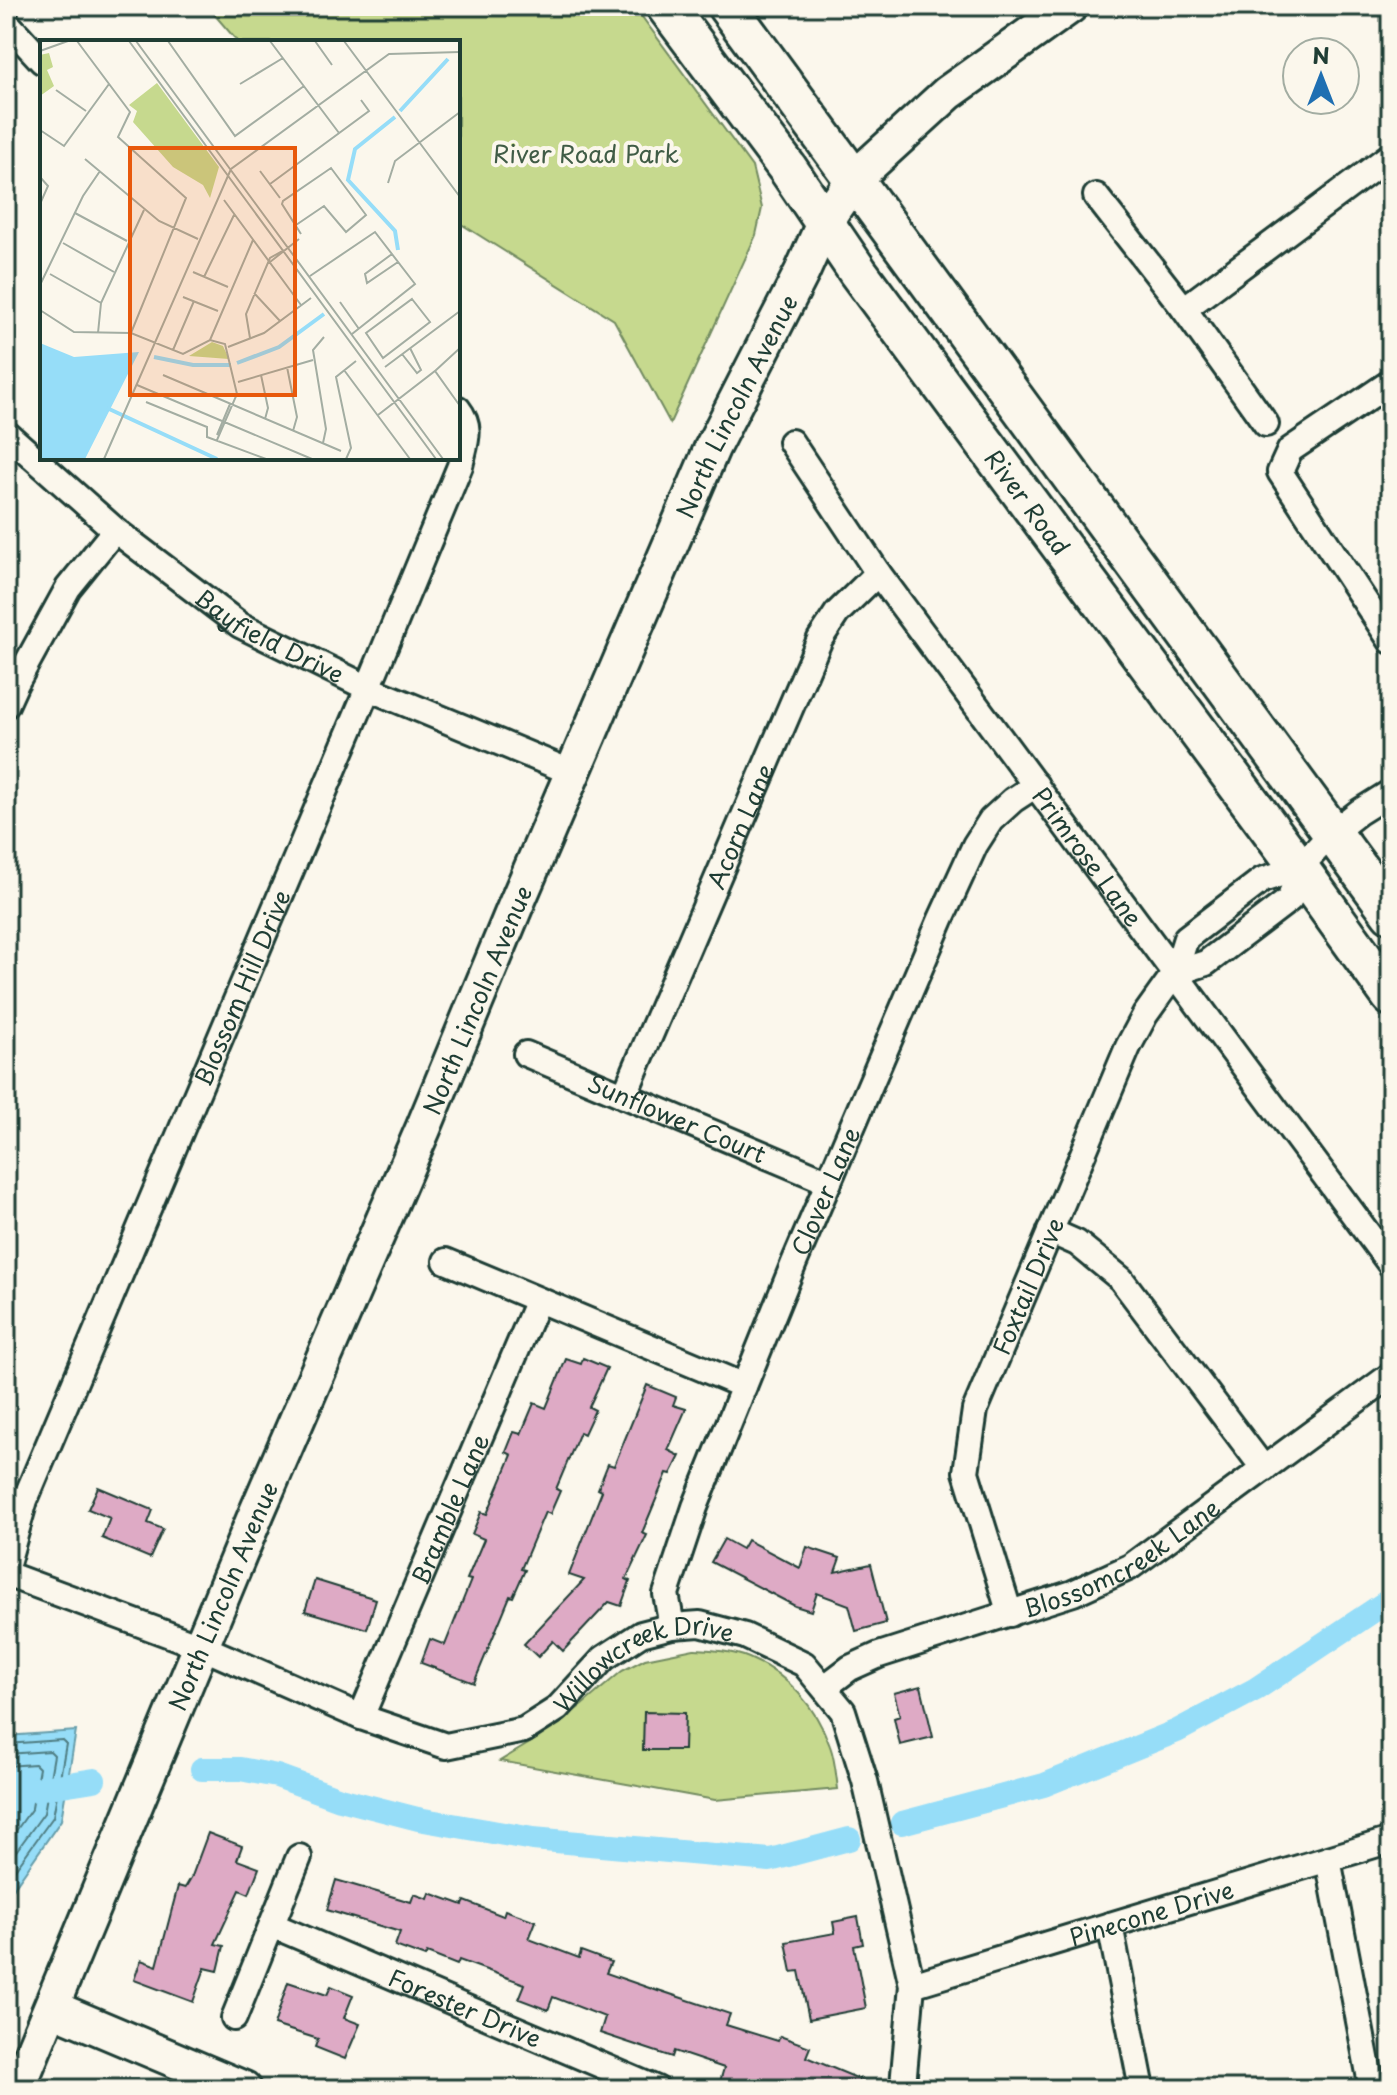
<svg xmlns="http://www.w3.org/2000/svg" width="1397" height="2095" font-family="'Playpen Sans',sans-serif">
<rect width="100%" height="100%" fill="#fbf7ec"/>
<filter id="ink" filterUnits="userSpaceOnUse"><feTurbulence type="fractalNoise" baseFrequency=".0125" numOctaves="2"/><feDisplacementMap in="SourceGraphic" scale="16" xChannelSelector="R" yChannelSelector="G"/><feConvolveMatrix kernelMatrix="1 2 1 2 8 2 1 2 1" color-interpolation-filters="sRGB"/></filter>
<g filter="url(#ink)">
<g fill="#c6d98e" stroke="#728b61" stroke-width="2">
<path d="M207,6h427l118,161 10,41 -6,27 -86,188 -56,-103 -156,-98v-180h-220z"/>
<path d="M694,1649c18,1 38,2 55,9 39,16 67,49 81,88 5,13 6,29 8,43l-123,11 -215,-39 38,-23 44,-33 40,-34 23,-12z"/>
</g>
<path fill="#96ddf8" stroke="#669daa" stroke-width="2" d="M76,1731l-15,89 -55,79v-163z"/>
<g fill="none" stroke-linecap="round" stroke-linejoin="round">
<g stroke="#4f7d82" stroke-width="2">
<path d="M6,1744l56,-4 4,4 -13,73 -47,65"/>
<path d="M6,1754l44,-3 4,4 -10,58 -38,52"/>
<path d="M6,1766l29,-2 4,4 -7,40 -26,37"/>
</g>
<g stroke="#96ddf8" stroke-width="24">
<path d="M202,1769h38l37,7 63,23 78,20 115,20 237,21 79,-21"/>
<path d="M6,1794l88,-14"/>
<path d="M902,1823l142,-38 133,-54 79,-42 135,-90"/>
</g>
</g>
<g fill="#deaac5" stroke="#1f3d34" stroke-width="2">
<path d="M583,1358l24,10 -18,39 6,3 -11,24 -4,-2 -24,57 4,2 -10,23 -5,-2 -24,57 4,1 -12,27 -3,-1 -36,87 -53,-20 9,-24 15,6 26,-65 -4,-1 17,-40 -12,-5 9,-22 6,2 25,-59 -6,-3 8,-20 7,2 13,-31 12,5 20,-49 15,5z"/>
<path d="M647,1385l29,12 -3,8 13,4 -18,41 12,6 -9,18 -4,-1 -25,60 5,2 -21,44 4,2 -9,25 -12,-4 -46,49 -10,-10 -15,16 -14,-13 60,-64 -15,-5 33,-84 -4,-2 10,-25 6,2z"/>
<path d="M98,1487l55,23 -5,13 15,6 -13,29 -48,-20 8,-20 -22,-9z"/>
<path d="M724,1539l18,10 5,-9 53,28 7,-21 33,11 -5,14 36,-8 15,59 -30,8 -7,-26 -32,-12 -6,18 -16,-5 -84,-44z"/>
<path d="M315,1580l61,19 -9,30 -62,-18z"/>
<path d="M921,1686l12,51 -33,8 -6,-27 6,-2 -6,-23z"/>
<path d="M644,1712l41,1 -1,37h-41z"/>
<path d="M208,1833l34,13 -5,14 22,8 -10,26 -9,-4 -25,54 9,2 -6,25 -13,-3 -12,34 -59,-22 7,-20 16,6 21,-80 7,2 7,-12z"/>
<path d="M336,1880l75,22 3,-8 14,5 2,-6 33,12 2,-4 38,15 2,-6 31,11 -7,18 50,19 2,-7 30,11 -5,11 52,18v-1l72,24 -4,11 52,16 2,-5 30,11 -4,10 77,32h-150l-14,-4 5,-17 -50,-17 -2,6 -72,-24 5,-16 -52,-20 -5,13 -29,-11 6,-15 -66,-24 -2,5 -30,-12 -2,4 -30,-11 5,-14 -73,-22z"/>
<path d="M858,1917l5,27 -9,2 12,62 -57,11 -10,-48 -7,1 -6,-30 49,-9 -2,-11z"/>
<path d="M288,1982l39,13 4,-9 22,9 -9,23 16,6 -15,35 -30,-12 3,-8 -44,-14z"/>
</g>
<g fill="none" stroke-linecap="round" stroke-linejoin="round">
<defs>
<g id="street">
<path d="M6,22l36,39"/>
<path d="M1096,196l88,113 82,115"/>
<path d="M1184,309l207,-154"/>
<path d="M1391,382l-101,68 -10,22 111,169"/>
<path id="s1" d="M6,433l109,97 125,95 128,63 205,85"/>
<path id="s2" d="M791,442l87,131 513,692"/>
<path d="M6,705l10,-22 52,-95 47,-58"/>
<path d="M1175,973l31,-10 84,-64 9,-31 33,-35 27,-21 32,-20"/>
<path id="s3" d="M526,1054l303,128"/>
<path id="s4" d="M624,1096l196,-457 17,-26 41,-40"/>
<path d="M1050,1231l27,12 44,36 143,190"/>
<path d="M446,1261l298,125"/>
<path id="s5" d="M6,1567l19,-67 343,-812 92,-222c5,-23 13,-38 -2,-57"/>
<path id="s6" d="M6,1574l196,73 159,70 85,29 78,-16 33,-21 47,-51 37,-24 31,-8 28,-2 45,12 59,28 39,47 22,70 47,204 -9,100 -2,4"/>
<path id="s7" d="M1010,1614l-44,-142 9,-62 153,-363 17,-32 30,-42 11,-35 76,-58 37,-12"/>
<path id="s8" d="M672,1626l-6,-32 29,-87 99,-244 147,-344 34,-74 16,-25 22,-20 23,-15"/>
<path id="s9" d="M825,1687l25,-19 29,-13 194,-62 57,-26 261,-192"/>
<path id="s10" d="M361,1717l177,-417"/>
<path d="M1328,1859l44,230"/>
<path id="s11" d="M272,1925l385,164"/>
<path d="M1110,1925l32,164"/>
<path id="s12" d="M912,1985l479,-145"/>
<path d="M234,2018l65,-161"/>
</g>
<g id="secondary">
<path d="M52,2008l192,81"/>
<path id="s13" d="M17,2089l240,-577 166,-383 92,-222 197,-459 90,-176 23,-51 29,-42 94,-86 122,-87"/>
</g>
<g id="primary">
<path id="s14" d="M666,6l122,163 70,103 441,596 92,128"/>
<path d="M727,6l664,907"/>
</g>
</defs>
<use href="#street" stroke="#1f3d34" stroke-width="30"/>
<use href="#secondary" stroke="#1f3d34" stroke-width="40"/>
<use href="#primary" stroke="#1f3d34" stroke-width="44"/>
<use href="#street" stroke="#fbf7ec" stroke-width="24"/>
<use href="#secondary" stroke="#fbf7ec" stroke-width="34"/>
<use href="#primary" stroke="#fbf7ec" stroke-width="38"/>
</g>
</g>
<g text-anchor="middle" dominant-baseline="central" stroke-width="8" stroke-linejoin="round" paint-order="stroke">
<g font-size="24" fill="#405c46" stroke="#fbf7ec">
<text x="586" y="153">River Road Park</text>
</g>
<g font-size="24" fill="#1f3d34" stroke="#fbf7ec">
<text stroke="none"><textPath href="#s13" startOffset="1830">North Lincoln Avenue</textPath></text>
<text stroke="none"><textPath href="#s14" startOffset="614">River Road</textPath></text>
<text stroke="none"><textPath href="#s1" startOffset="334">Bayfield Drive</textPath></text>
<text stroke="none"><textPath href="#s4" startOffset="294">Acorn Lane</textPath></text>
<text stroke="none"><textPath href="#s2" startOffset="510">Primrose Lane</textPath></text>
<text stroke="none"><textPath href="#s5" startOffset="626">Blossom Hill Drive</textPath></text>
<text stroke="none"><textPath href="#s13" startOffset="1182">North Lincoln Avenue</textPath></text>
<text stroke="none"><textPath href="#s3" startOffset="164">Sunflower Court</textPath></text>
<text stroke="none"><textPath href="#s8" startOffset="466">Clover Lane</textPath></text>
<text stroke="none"><textPath href="#s7" startOffset="346">Foxtail Drive</textPath></text>
<text stroke="none"><textPath href="#s10" startOffset="226">Bramble Lane</textPath></text>
<text stroke="none"><textPath href="#s9" startOffset="326">Blossomcreek Lane</textPath></text>
<text stroke="none"><textPath href="#s13" startOffset="534">North Lincoln Avenue</textPath></text>
<text stroke="none"><textPath href="#s6" startOffset="696">Willowcreek Drive</textPath></text>
<text stroke="none"><textPath href="#s12" startOffset="250">Pinecone Drive</textPath></text>
<text stroke="none"><textPath href="#s11" startOffset="210">Forester Drive</textPath></text>
</g>
</g>
<g transform="translate(40 40)">
<rect width="420" height="420" fill="#fbf7ec"/>
<path d="M9,13l4,14 -6,3 7,16 -14,10v-41zM117,43l62,84 -9,31 -7,-13 -30,-18 -40,-45 4,-11 -8,-6zM172,302l11,4 6,13 -40,-3z" fill="#c6d98e"/>
<path d="M0,303l34,14 65,-5 -54,107h-45z" fill="#96ddf8"/>
<path fill="none" stroke="#96ddf8" stroke-width="4" d="M360,71l48,-52M355,77l-40,32 -7,31 47,51 3,19M114,317l39,8h38M197,323l42,-16 45,-33M67,368l110,51"/>
<path fill="none" stroke="#a3ada2" stroke-width="2" d="M37,1l53,71 -12,25 68,61 -55,135M89,1l307,418M96,1l307,418M128,1l67,95 69,-50M230,1l69,92M275,1l17,24M304,1l116,156M0,11l28,-10M200,44l43,-26M16,50l30,21M0,90l24,16 45,-62M45,119l74,62 39,18M220,131l20,27M0,137l8,9 -8,18M348,143l7,-22 65,-49M230,144l99,-73 -8,-11M184,160l77,105M35,173l52,28M256,185l28,-19 22,26 20,-17 -35,-47 -48,33 -1,3 19,30M23,203l51,29M352,214l-27,20 2,9 31,-21M230,222l29,-23M153,232l35,15M10,234l51,29M270,236l65,-44 40,52 -63,50M164,237l30,-62M0,245l43,-89 17,-25M214,253l26,28M143,257l35,14M372,259l18,23 -47,36 -17,-25zM300,262l19,27M0,270l34,22 57,1 52,21 27,-14 15,4 12,50 -20,46M58,293l3,-30 43,-93M210,298l-4,-24 24,-56 14,-8M170,300l43,-100M188,307l36,-14 47,-35M133,310l21,-49M362,314l15,19 4,-3 -11,-22M247,327l10,50 -4,14M345,327l75,-56M304,330l66,89M395,331l25,-23M123,335l178,76M221,335l7,33 -3,11M198,342l75,-22M97,345l175,74M106,362l61,25v10l59,22M338,375l57,-44 25,35M177,395l13,-31M283,403l3,-14 -13,-79 11,-13M64,419l127,-290 158,-115 71,-2M306,419l5,-11 -15,-71 20,-16"/>
<path fill="#e8590c" fill-opacity="0.15" stroke="#e8590c" stroke-width="4" d="M90,108h165v247h-165z"/>
<rect width="420" height="420" fill="none" stroke="#1f3d34" stroke-width="4"/>
</g>
<rect width="1397" height="2095" fill="none" stroke="#fbf7ec" stroke-width="32"/>
<rect x="16" y="16" width="1365" height="2063" fill="none" stroke="#1f3d34" stroke-width="3" filter="url(#ink)"/>
<g transform="translate(1321 76)"><circle r="38" fill="#fbf7ec" stroke="#a3ada2" stroke-width="2"/>
<path d="M0-6L14 30L0 20L-14 30Z" fill="#1f6fb2"/>
<text y="-12" font-size="22" font-weight="bold" text-anchor="middle" fill="#1f3d34">N</text>
</g>
</svg>
